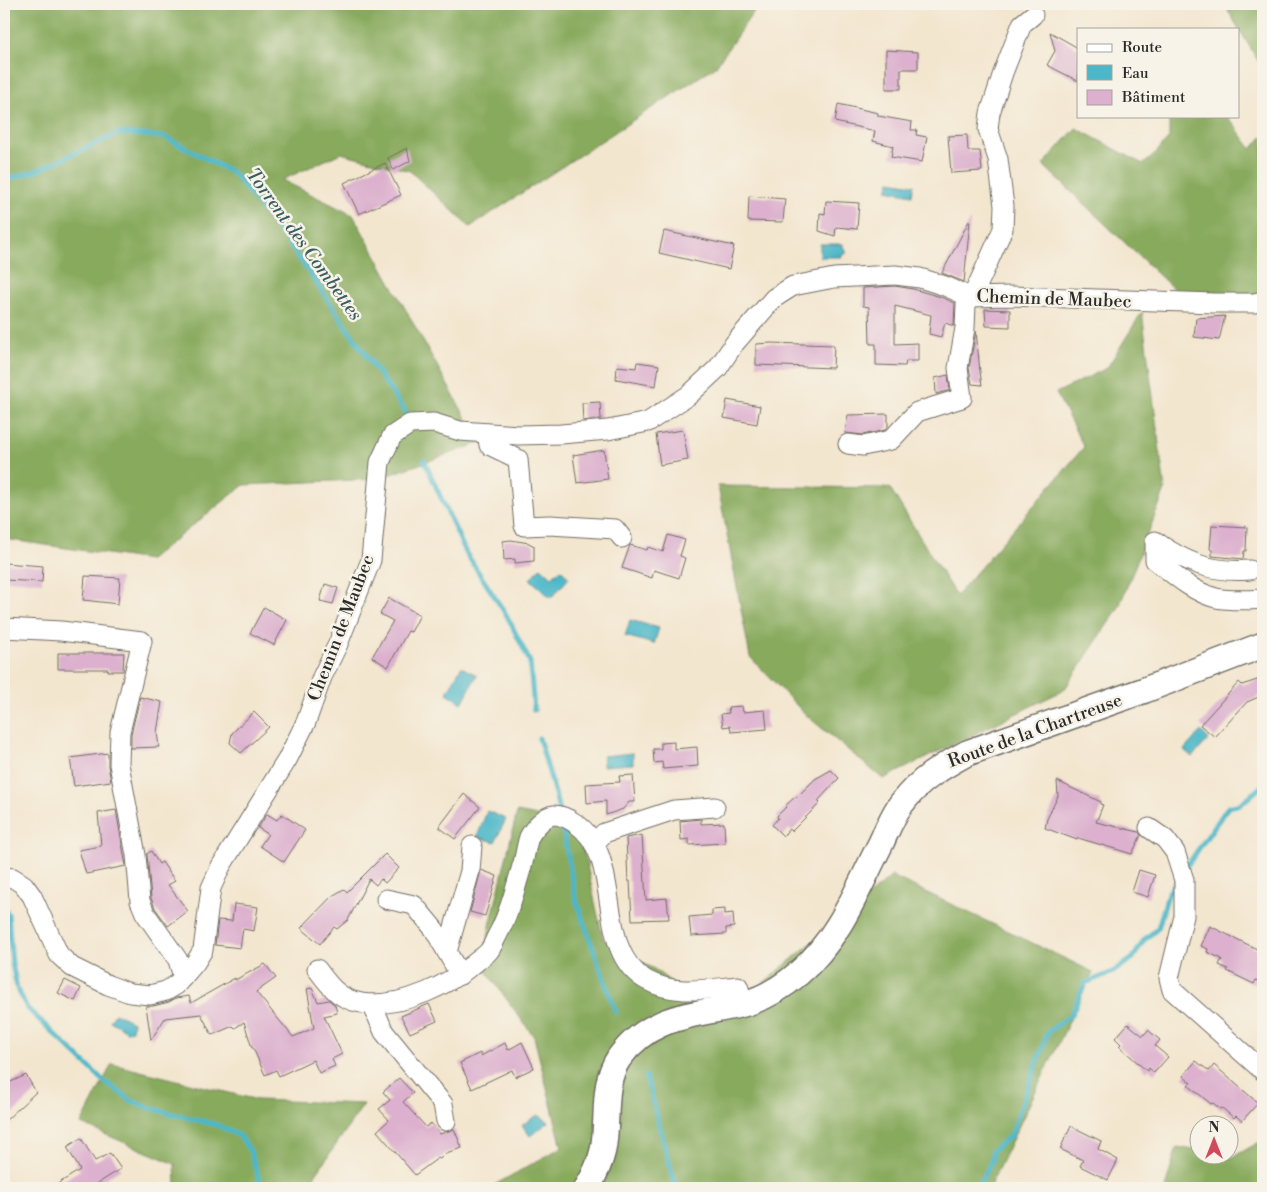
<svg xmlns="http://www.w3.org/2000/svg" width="1267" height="1192" font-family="'Libre Bodoni',serif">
<rect width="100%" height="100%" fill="#f7f3e8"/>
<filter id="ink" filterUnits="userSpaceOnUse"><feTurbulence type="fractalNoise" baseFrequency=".02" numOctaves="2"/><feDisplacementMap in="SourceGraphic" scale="10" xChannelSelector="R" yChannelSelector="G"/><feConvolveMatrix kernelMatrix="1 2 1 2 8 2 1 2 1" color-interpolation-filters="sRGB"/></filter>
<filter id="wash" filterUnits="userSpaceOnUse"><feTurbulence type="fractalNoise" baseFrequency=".0096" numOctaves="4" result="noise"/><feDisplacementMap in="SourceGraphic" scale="20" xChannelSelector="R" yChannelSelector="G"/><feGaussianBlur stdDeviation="1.12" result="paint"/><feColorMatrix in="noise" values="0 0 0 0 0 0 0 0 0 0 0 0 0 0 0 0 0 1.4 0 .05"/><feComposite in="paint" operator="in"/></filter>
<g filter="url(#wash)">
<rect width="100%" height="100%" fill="#f3e6cf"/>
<g fill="#88aa5d" stroke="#5a6a44">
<path d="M4,4h755l-43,62 -246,161 -60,-56 -69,-18 -59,27 71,35 127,228 -103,36 -133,6 -95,75 -145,-21z"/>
<path d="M1224,4h39v65z"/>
<path d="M1169,116h58l25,33 11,-13v156l-13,5 -69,-1 -138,-131 33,-37 67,36 8,-6 18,-20z"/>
<path d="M1142,312l23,178 -46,117 -55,83 -181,89 -77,-64 -56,-58 -32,-171 172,2 66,108 128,-149 -28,-54 51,-25z"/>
<path d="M517,812l61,12 25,115 51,30 66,50 172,-143 201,96 -104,216h-394l-11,-10 -14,10h-81l73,-41 -28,-110 -53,-73z"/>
<path d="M112,1064l146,36 106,4 -55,80 4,4h-137l-1,-24 -94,-40z"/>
<path d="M1263,1140v48h-98l12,-41 22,4 1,3 15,1 16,3z"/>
</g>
<g fill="#4cb7c8" stroke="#3c717a">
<path d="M890,181l24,4 -2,10 -25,-5z"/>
<path d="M820,244h23v4l3,1v5h-4v3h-22z"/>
<path d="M541,567l11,10 9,-8 8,9 -18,20 -21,-19z"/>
<path d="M630,620l29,8 -5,16 -29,-8z"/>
<path d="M461,667l16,8 -15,28 -15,-10z"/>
<path d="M1201,731l8,8 -17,18 -8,-7z"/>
<path d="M633,753v11l-30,2v-10z"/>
<path d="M487,811l19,8 -11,23 -18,-5z"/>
<path d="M115,1013l18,9 -1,8 -5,1 -17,-10z"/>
<path d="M538,1115l11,7 -19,14 -8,-11z"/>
</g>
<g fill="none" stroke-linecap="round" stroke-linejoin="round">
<g stroke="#4cb7c8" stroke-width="5">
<path d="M4,180l32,-9 83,-38 46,4 68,36 50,62 123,178"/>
<path d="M424,460l42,93 41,63 23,46 4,48"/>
<path d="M539,738l16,55 4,19"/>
<path d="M561,820l15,80 40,113"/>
<path d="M1186,867l42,-60 13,-3 22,-19"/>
<path d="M4,908l4,6 4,50 5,24 10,20 78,74 27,19 18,7 67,17 23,11 10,15 12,37"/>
<path d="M646,1076l30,112"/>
<path d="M977,1188l15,-28v-9l19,-16 37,-103 23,-17 14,-32 28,-11 20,-14 11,-18 14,-12 10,-34 10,-15"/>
</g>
</g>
<g id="blocks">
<g fill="#dcb0ce">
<path d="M1050,32l28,16v33l-31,-16 8,-14z"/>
<path d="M886,50l32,2v17h-17v20h-15z"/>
<path d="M838,104l40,9v3l34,6 -1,8h6l-1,5 11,2 -5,25 -31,-5 2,-11 -20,-5 2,-10 -40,-9z"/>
<path d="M967,135l1,16h12l2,20 -31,2 -3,-37z"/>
<path d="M407,148l3,13 -17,9 -5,-12z"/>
<path d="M385,163l16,32 -42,19 -15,-31z"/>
<path d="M749,196l36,3 -2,23 -35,-1z"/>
<path d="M826,201l33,2 -2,26 -21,-2 -1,9 -16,-5 1,-18 5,1z"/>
<path d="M969,221h1l-6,61 -22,-9z"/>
<path d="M664,231l70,15 -5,23 -70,-16z"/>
<path d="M895,286l18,3 28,8 14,6 -1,23 -9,-3 -4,14 -12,-3 2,-19 -36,-9v38l23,-1v18h-12l-1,5 -29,-1v-21h-6l-1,-37 -6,-1v-18z"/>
<path d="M985,309l25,1v17l-24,-1z"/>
<path d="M1225,316l-6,24 -25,-3 2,-19z"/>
<path d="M976,331l4,41 2,13 -10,-1 -3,-16z"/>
<path d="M771,343l63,2 -1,23 -77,-3v-21z"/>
<path d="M637,362l22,3 -3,21 -40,-7 1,-13 19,2z"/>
<path d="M948,375l2,15 -14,4 -1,-16z"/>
<path d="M727,400l33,6 -3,18 -33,-6z"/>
<path d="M600,402l1,17 -18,2 -1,-18z"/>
<path d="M888,414v12l-3,4 -22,5 -18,-2 3,-18z"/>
<path d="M683,430l5,30 -28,5 -4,-31z"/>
<path d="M604,450l4,29 -31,4 -4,-28z"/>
<path d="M1212,525l35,2 -1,24h-2l-1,8 -31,-3v-6l-2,-1z"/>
<path d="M668,535l17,5 -5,16 5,2 -6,20 -25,-8 -2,8 -30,-10 8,-23 17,5 1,-3 15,5z"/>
<path d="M511,540l18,3 5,3v15l-19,2v-4l-11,1 -1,-19z"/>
<path d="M4,563l39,3 -1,16 -38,-2z"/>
<path d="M85,576l35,2 -2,26 -35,-4z"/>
<path d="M325,584l13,4 -5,16 -13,-3z"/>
<path d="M389,598l31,17 -9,17 -3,-1 -20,36 -16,-10 21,-36 -13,-7z"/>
<path d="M264,607l23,13 -13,25 -24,-12z"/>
<path d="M58,653h66l-1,18h-15v-2h-50z"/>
<path d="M1263,678v17l-16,7 -32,35 -15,-12 39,-43 3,3z"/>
<path d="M140,697l22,5 -5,30 2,15 -28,1v-14z"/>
<path d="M742,706l1,6 22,-2 2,19 -36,3 -1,-6 -7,1 -2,-13 8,-1 -1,-6z"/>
<path d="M254,712l15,15 -28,26 -11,-10 2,-10z"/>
<path d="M674,742v7l23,-2 1,19 -35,3 -1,-7 -8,1 -1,-14h8v-6z"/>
<path d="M108,753v13l3,15 -37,5 -4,-28z"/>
<path d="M831,770l8,8 -21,23 2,2 -28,28 -3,-2 -6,7 -11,-11 6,-7 -1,-2 9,-9 -1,-1 10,-9 1,1 19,-19z"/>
<path d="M633,775l2,27h-6l-6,7 -17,6v-14l-19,2 -1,-19 34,-2 -1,-6z"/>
<path d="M1057,781l44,21 -1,2 3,1 -7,17 43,10 2,3 -9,19 -54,-16 -1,2 -32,-12 2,-9 11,-23z"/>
<path d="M464,794l16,13 -25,32 -16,-12z"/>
<path d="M116,810l10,56 -40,8 -7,-24 22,-4 -3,-33z"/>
<path d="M267,814l10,6 5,-6 23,16 -21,32 -24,-16 8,-12 -10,-6z"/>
<path d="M701,819v5l23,-1 1,20 -36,2v-6l-8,1 -1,-19z"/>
<path d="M642,835l4,65 21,-2 2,21 -37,1 -2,-39h-2l-2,-43z"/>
<path d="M151,851l8,13 3,-2 13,19 -7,4 20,26 -20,15 -13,-18 -4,-10 -4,-44z"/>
<path d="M385,854l14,14 -14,15 -4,-4 -5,6 -7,-6 -21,41 -11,9 -3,-2 -14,17 -19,-16 31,-32 12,-7 3,3z"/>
<path d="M481,870l16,6 -12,40 -15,-4z"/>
<path d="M1139,870l16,5 -7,22 -16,-5z"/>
<path d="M234,904l24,3 -4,24 -11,-2 -3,19 -25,-3 3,-25 14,1z"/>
<path d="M725,909v5l8,-1 1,14 -8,1v6l-35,2 -2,-19 23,-2v-5z"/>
<path d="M1210,926l53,26v31l-7,-3 -2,4 -27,-13 1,-2 -9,-4 3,-6 -15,-7 1,-3 -7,-3z"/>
<path d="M265,964l11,14 -20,14 37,45 21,-9 -7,-39 5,-1 6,14 11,-2 6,5 2,8 -13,3 18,38 -10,5 3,7 -16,7 -6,-13 -34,16 -3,-6 -11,5 -12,-27h-1l-8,-26 -9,6 -2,-2 -21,9 -11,-21 -36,4 -14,22 -5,-34h7l16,-4 7,-4 13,-2 2,7 44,-25v2z"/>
<path d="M65,980l16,8 -6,13 -17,-8z"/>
<path d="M429,1004l8,17 -27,12 -9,-17z"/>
<path d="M1128,1024l15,12 5,-6 12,10 -5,6 13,11 -14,16 -5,-5 -2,3 -28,-25 2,-2 -6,-6z"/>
<path d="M522,1042l12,26 -19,9 -3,-7 -40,19 -12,-26 20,-10 1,3 24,-13 3,7z"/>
<path d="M1196,1061l13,10 5,-6 44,38 -16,18 -6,-5 -2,2 -12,-10 -2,1 -7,-6 -2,1 -23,-19 3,-2 -8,-7z"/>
<path d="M26,1075l10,17 -32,30v-37z"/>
<path d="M399,1078l14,15 -10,9 23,25 5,-4 9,11 14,-5 8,19 -16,5 -6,6 -2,-1 -23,17 -38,-44 12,-11 -10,-11 11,-9 -7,-8z"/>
<path d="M1071,1126l30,15 -3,8 20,11 -10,20 -28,-14 3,-6 -23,-11z"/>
<path d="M81,1138l14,23 15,-8 11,16 -31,19h-39l29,-18 -13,-23z"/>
</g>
</g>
</g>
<g filter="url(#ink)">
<use href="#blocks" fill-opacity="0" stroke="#716c64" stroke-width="1"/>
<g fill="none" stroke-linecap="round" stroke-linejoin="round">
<defs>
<g id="minor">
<path d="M487,433l2,12 29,14 6,67 26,-1 65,4 7,9"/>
<path d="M848,444l15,2 28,-6 26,-28 45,-14 -4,-30 7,-40 1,-24 9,-13 28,-62 1,-23 -6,-47 -10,-30 2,-16 13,-40 19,-49 11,-9"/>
<path d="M1250,570c-38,3 -64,-7 -95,-29v19c19,15 38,32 61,38 15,3 32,2 47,1"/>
<path d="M4,628l57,3 81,10 -22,91 -1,32 17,91 4,46 5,12 33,47 5,17"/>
<path d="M1149,828l16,11 10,13 9,28v36l-15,62 3,12 91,81"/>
<path d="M594,844l10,-11 70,-23 41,-3"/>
<path d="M4,877l9,1 11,7 8,11 27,59 13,12 36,18 22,8 20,2 16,-4 10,-6 7,-8 12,-14 8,-13 8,-62 10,-22 66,-106 19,-38 16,-45 16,-33 33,-84 9,-98 12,-26 18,-12 24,-1 26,8 58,4 43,-1 47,-4 40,-8 41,-27 29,-27 16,-24 40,-46 19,-12 41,-8 61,-3 25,3 25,8 25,11 41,-1 203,7h40l9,-2"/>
<path d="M386,899l28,6 20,24 26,46"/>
<path d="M447,952l23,-81 2,-25"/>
<path d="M317,969c15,21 26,34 54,35 38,0 75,-18 104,-41 4,-4 11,-8 14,-12 4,-5 6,-12 9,-17 11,-21 17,-44 24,-68 3,-9 4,-20 7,-29 4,-8 15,-21 25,-22 8,0 14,4 21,8 51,33 17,126 71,157 29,16 60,9 92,6l6,18"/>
<path d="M372,1004l12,28 59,72 3,17"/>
</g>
<path id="major" d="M587,1188c7,-12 13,-24 16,-38 6,-29 -2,-66 16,-92 33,-45 76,-42 124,-54 20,-5 41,-18 56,-31 40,-34 59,-85 82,-130 6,-13 12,-29 21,-40 17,-23 41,-37 65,-50l178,-63 118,-45"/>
</defs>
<use href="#minor" stroke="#716c64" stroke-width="21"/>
<use href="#major" stroke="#716c64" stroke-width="28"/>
<use href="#minor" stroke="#fff" stroke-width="19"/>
<use href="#major" stroke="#fff" stroke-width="25"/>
</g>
</g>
<g text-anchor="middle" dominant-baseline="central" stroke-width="5" stroke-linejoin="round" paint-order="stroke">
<g font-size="18" fill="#2b2b2b" stroke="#f7f3e8">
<text transform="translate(1054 299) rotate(2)">Chemin de Maubec</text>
<text transform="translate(341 628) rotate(-69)">Chemin de Maubec</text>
<text transform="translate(1035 731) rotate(-20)">Route de la Chartreuse</text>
</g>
<g font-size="19" font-style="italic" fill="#375c62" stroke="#f7f3e8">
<text transform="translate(304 244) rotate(54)">Torrent des Combettes</text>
</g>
</g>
<rect width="1267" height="1192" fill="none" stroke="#f7f3e8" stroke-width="20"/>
<rect x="1077" y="28" width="162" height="90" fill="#f7f3e8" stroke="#a5a39c"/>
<rect x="1087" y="44" width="25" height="8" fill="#ffffff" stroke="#a5a39c"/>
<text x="1122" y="52" font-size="15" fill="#2b2b2b">Route</text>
<rect x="1087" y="65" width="25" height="15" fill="#4cb7c8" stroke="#a5a39c"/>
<text x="1122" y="78" font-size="15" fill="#2b2b2b">Eau</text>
<rect x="1087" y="90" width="25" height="15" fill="#dcb0ce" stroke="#a5a39c"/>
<text x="1122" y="102" font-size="15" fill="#2b2b2b">Bâtiment</text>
<g transform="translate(1214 1140)"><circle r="24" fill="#f7f3e8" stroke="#a5a39c"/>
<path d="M0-4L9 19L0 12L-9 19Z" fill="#d1495b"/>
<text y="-8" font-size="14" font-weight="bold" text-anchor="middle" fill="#2b2b2b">N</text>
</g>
</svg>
